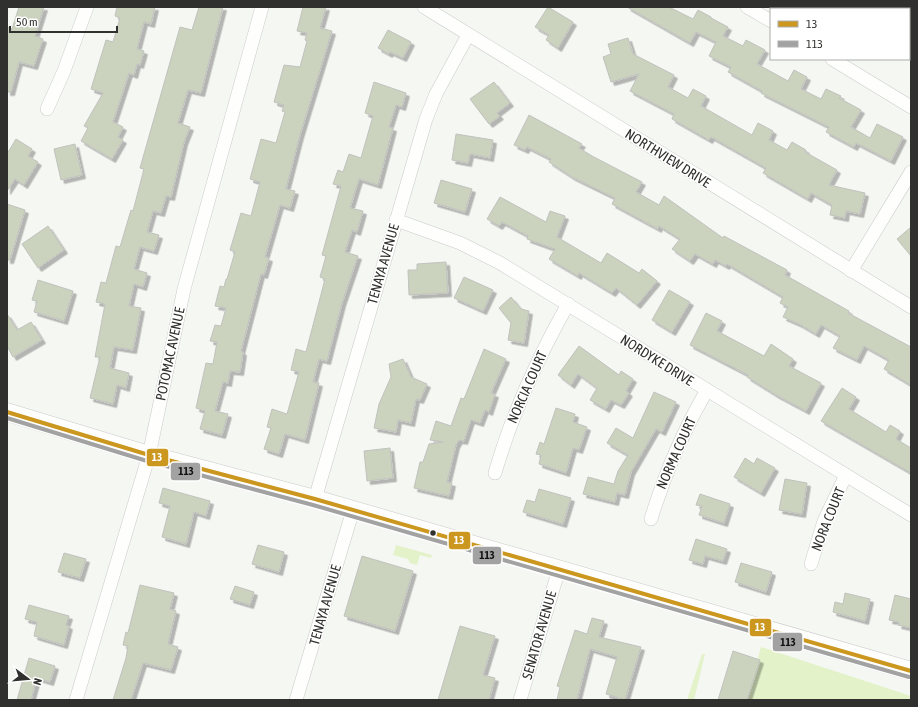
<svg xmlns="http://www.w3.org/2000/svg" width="918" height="707" font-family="'Asap Condensed',sans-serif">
<defs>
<filter id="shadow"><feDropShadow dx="3.5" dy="3.5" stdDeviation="0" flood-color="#0004"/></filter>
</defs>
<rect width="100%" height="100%" fill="#f5f7f3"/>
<g fill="#e3f2c9">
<path d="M396,545l36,10 -1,3 -11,-3 -3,10 -7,-2 -2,-4 -15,-4z"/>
<path d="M761,647l150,49v4h-165z"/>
<path d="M702,654h3l-11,46h-7z"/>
</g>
<g fill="#cbd2be" stroke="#c0c2be" filter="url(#shadow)">
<path d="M19,7h25l-9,29 8,3 -9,27 -15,-4 -8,30h-4v-65l5,2z"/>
<path d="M117,7h38l-4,17 -7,-2 -7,27 7,2 -4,14 -3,-1 -3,11 -5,-2 -16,49 10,5 -5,10 5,3 -11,19 -31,-18 7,-13 -4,-2 19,-33 -12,-4 15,-49 7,2 7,-24 -5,-2z"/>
<path d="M199,7h24l-22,86 -13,-3 -10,33 12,4 -6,15 -13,55 -5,-1 -5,17 -8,-2 -6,21 12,3 -5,16 -14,-4 -6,22 13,4 -4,14 -9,-3 -5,22 12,2 -8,42 -19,-3 -4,21 19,5 -3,15 -9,-3 -4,19 -23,-6 10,-41h-5l10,-53 -9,-2 5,-20 5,1 10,-37 4,1 11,-37 2,1 11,-42 -4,-1 40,-141 12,3z"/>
<path d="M303,7h23l-6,21 12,3 -32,104 -14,54 9,2 -5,17 -10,-3 -15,52 4,1 -5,17 -3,-1 -20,77 2,1 -3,20 -10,-1 -2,12 -5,-1 -8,29 13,3 -6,21 -22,-6 5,-18 -9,-3 10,-45 7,1 4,-22 -7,-1 5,-16 6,1 5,-18 -11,-2 5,-20 4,1 2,-8h1l8,-27 -5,-2 11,-37 10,3 9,-34 -10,-3 11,-40 15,4 9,-31 -3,-1 2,-6 -10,-3 10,-37 16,2 7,-26 -2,-1 2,-7 -10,-2z"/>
<path d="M548,7l25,15 -15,26 -12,-8 3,-5 -14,-8z"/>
<path d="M627,7h42l24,12 5,-9 13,7v1l17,9 -5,9 20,10 3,-6 19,10 -8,14 31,17 6,-11 13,7 -6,12 20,10 5,-10 15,7 -2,2 22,12 -10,17 19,11 7,-14 26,13 -12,24 -35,-18 -2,4 -28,-15 3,-5 -68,-34 1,-2 -34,-19 3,-5 -22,-11 7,-14 -20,-10 -6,11z"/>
<path d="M388,30l23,12 -8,16 -13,-6 -1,2 -11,-6z"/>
<path d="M628,38l5,16 41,21 -6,12 20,11 5,-9 13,7 -5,10 51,29 6,-12 15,8 -4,9 18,10 5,-8 14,8 -1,2 32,18 -8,15 36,8 -5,21 -14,-3 -1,7 -15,-3 2,-10 -21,-12 -3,6 -45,-26 3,-5 -55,-31 -2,3 -37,-21 2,-5 -44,-23 9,-17 -28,8 -8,-25 8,-3 -3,-10z"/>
<path d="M374,82l32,11 -4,14 -6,-2 -7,22 4,1 -15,57 -19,-6 -9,29 13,3 -6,21 -5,-2 -7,22 13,4 -16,47 -15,58 -8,-2 -6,23 6,1 -14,57 -20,-6 -6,20 -15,-5 7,-21 -4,-1 5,-18 15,5 12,-42 -8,-2 5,-21 10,3 19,-73 -5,-2 6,-21 -4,-1 19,-69 -8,-2 5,-14 5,2 6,-18 12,4 12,-42 -8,-3z"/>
<path d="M494,82l16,21 -13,10 3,3 -11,8 -19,-25z"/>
<path d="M529,115l53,29 -3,4 13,8 50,26 -6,10 23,13 5,-9 59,42 1,-2 63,34 -2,5 64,36 -1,2 63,34v38l-27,-16 5,-9 -25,-14 -7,14 -24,-12 7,-12 -19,-11 -5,9 -17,-10 -16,-7 5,-10 -8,-4 3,-6 -56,-33 -1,2 -11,-6 -2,4 -18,-10 -5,7 -18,-12 8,-10 -21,-13 -1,3 -46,-25 3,-6 -43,-21 -23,-15 2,-3 -24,-12 -2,3 -11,-5z"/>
<path d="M456,134l37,6 -3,18 -20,-4 -2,9 -16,-3z"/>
<path d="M16,139l16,10 -4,7 10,6 -14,23 -9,-6 -8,12v-37z"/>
<path d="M75,144l7,31 -21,5 -7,-31z"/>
<path d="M441,180l31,9 -7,23 -31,-9z"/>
<path d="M500,197l46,25 4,-11 15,5 -8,21 44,26 6,-10 32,20 3,-4 15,12 -20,24 -21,-17 -4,5 -33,-20 -1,3 -29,-17 6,-10 -28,-10 1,-3 -26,-14 -3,4 -12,-7z"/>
<path d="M7,204l18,6 -15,50h-3z"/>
<path d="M48,226l16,24 -26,18 -16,-24z"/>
<path d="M911,227v29l-14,-17z"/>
<path d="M446,262l2,31 -39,2 -1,-25h9v-6z"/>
<path d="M464,277l29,13 -10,21 -29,-13z"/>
<path d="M38,280l35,11 -9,30 -30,-9 3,-11 -5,-1z"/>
<path d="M669,290l21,12 -18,30 -20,-12z"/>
<path d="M511,297l10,12 8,2 -5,32 -16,-3 3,-17 -12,-15z"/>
<path d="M706,313l16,8 -5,10 47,25 7,-12 22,15 -4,7 32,17 -15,28 -30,-16 -29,-18 1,-2 -58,-30z"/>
<path d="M7,314l10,16 14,-8 11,18 -29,17 -6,-11z"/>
<path d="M579,346l40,29 2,-4 12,8 -7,12 3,2 -8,12 -10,-5 -5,9 -16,-9 7,-12 -19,-14 -7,11 -13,-10z"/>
<path d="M484,349l22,10 -15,34 4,1 -6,18 -4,-2 -5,13 -9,-3 -7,21 -5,-1 -3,5 -9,37 5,1 -3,13 -35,-8 6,-26h3l6,-18 14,-2 -13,-2 6,-19 15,5 10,-28 3,1z"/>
<path d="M403,359l8,18 16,7 -7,16 -4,-1 -5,24 -13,-3 -2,12 -22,-4 5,-24 12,-27 -2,-13z"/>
<path d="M842,388l14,9 -7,12 37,23 4,-7 10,6 -4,8 15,9v25l-90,-52z"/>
<path d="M654,392l22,10 -14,30 -6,-3 -25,43 -6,23 -8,-2 -2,9 -32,-8 5,-17 26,7 4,-13 10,-16 -21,-12 9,-15 17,10z"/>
<path d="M556,408l19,6 -2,8 14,5 -8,23 -6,-2 -7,25 -27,-9 2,-9 -5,-1 4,-12 4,2z"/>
<path d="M390,448l3,30 -26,3 -3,-30z"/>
<path d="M745,458l9,6 3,-6 18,10 -14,25 -27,-16z"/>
<path d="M785,479l22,4 -5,31 -23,-4z"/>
<path d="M163,488l47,13 -4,15 -12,-4 -8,32 -24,-7 8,-31 -11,-3z"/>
<path d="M539,489l32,9 -8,26 -40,-12 4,-12 8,2z"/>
<path d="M700,494l30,10 -6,19 -25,-8 3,-9 -6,-1z"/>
<path d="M696,539l31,10 -4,12 -18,-5 -2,8 -14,-4z"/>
<path d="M258,545l26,7 -5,20 -27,-8z"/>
<path d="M64,553l22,6 -6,19 -22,-6z"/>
<path d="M362,556l51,15 -18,60 -51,-15z"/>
<path d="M741,563l31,9 -6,20 -31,-10z"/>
<path d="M140,585l34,8 -4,16 6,2 -8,33 10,3 -7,23 -28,-7 -12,37h-18l13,-42 2,-12 -5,-1 3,-13 2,1z"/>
<path d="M235,586l19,6 -4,13 -20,-6z"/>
<path d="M845,593l25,6 -5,22 -32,-9 2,-10 8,2z"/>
<path d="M895,595l16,4v29l-13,-3 1,-3 -10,-2z"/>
<path d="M29,605l40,11 -3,9 3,1 -5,19 -30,-9 3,-14 -12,-3z"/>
<path d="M592,618l12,3 -5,16 42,10 -16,53 -19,-6 11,-37 -27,-8 -13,51h-20l3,-13 -3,-1 18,-56 12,4z"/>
<path d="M460,626l35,10 -12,39 12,3 -6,22h-51z"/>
<path d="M733,651l27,9 -13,40h-29z"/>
<path d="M29,658l26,8 -5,16 -13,-4 -6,22h-14z"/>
</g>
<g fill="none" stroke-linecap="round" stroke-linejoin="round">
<defs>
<g id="minor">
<path d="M424,7l487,300"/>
<path d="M747,7l24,14"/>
<path d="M832,59l79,48"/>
<path d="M47,109l17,-38 23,-64"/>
<path d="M396,220l64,23 40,20 411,252"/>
<path d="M851,271l60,-99"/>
<path d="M495,473c17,-59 42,-114 73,-169"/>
<path d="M315,499l111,-380 10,-25 32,-59"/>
<path d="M651,519c14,-46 32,-88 56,-129"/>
<path d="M811,564l13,-43 22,-46"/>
<path d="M76,700l73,-245 35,-166 78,-282"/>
<path d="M296,700l57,-190"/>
<path d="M520,700l39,-131"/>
</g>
<path id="secondary" d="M7,412l142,43 166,44 596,172"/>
</defs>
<use href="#minor" stroke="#caccc9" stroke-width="14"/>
<use href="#secondary" stroke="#caccc9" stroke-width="19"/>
<use href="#minor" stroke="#fefefd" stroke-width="13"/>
<use href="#secondary" stroke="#fefefd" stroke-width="18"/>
<defs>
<path id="bus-1" d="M7,412l142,43 166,44 596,172"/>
<path id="bus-2" d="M7,418l140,43 166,44 596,172"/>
</defs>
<use href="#bus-1" stroke="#fff" stroke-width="7"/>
<use href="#bus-2" stroke="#fff" stroke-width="7"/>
<use href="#bus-1" stroke="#cb971e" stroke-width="4"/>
<use href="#bus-2" stroke="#a2a2a2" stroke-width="4"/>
</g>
<circle fill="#30312e" stroke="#fff" stroke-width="1.5" cx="433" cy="533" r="3.5"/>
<g text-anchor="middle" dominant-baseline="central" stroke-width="3" stroke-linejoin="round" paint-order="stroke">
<g font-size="14" fill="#30312e" stroke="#fff">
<text transform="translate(668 158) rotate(32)">NORTHVIEW DRIVE</text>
<text transform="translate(383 264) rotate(-74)">TENAYA AVENUE</text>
<text transform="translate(170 354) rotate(-78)">POTOMAC AVENUE</text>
<text transform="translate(657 360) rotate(32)">NORDYKE DRIVE</text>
<text transform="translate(527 387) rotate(-66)">NORCIA COURT</text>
<text transform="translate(676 453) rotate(-66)">NORMA COURT</text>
<text transform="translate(828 519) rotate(-68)">NORA COURT</text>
<text transform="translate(325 605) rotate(-74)">TENAYA AVENUE</text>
<text transform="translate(539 635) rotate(-74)">SENATOR AVENUE</text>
</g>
</g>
<g stroke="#fff" stroke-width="1.5">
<rect x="146" y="448" width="23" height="19" rx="4" fill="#cb971e"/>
<rect x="170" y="462" width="31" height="19" rx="4" fill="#a2a2a2"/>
<rect x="448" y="531" width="23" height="19" rx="4" fill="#cb971e"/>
<rect x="472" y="546" width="30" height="19" rx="4" fill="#a2a2a2"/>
<rect x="749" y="618" width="23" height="19" rx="4" fill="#cb971e"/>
<rect x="772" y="632" width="31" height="20" rx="4" fill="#a2a2a2"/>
</g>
<g font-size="11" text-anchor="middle" font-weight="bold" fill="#fff">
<text x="157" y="461">13</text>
<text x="459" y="544">13</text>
<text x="760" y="631">13</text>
</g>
<g font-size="11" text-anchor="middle" font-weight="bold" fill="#111">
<text x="186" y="475">113</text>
<text x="487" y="559">113</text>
<text x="788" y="646">113</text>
</g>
<rect width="918" height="707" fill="none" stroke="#30312e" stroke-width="16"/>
<rect x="770" y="8" width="140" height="52" fill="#ffffff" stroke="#acadab"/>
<rect x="778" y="21" width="20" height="6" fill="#cb971e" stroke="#acadab"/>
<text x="806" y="28" font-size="12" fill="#30312e">13</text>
<rect x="778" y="41" width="20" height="6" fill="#a2a2a2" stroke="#acadab"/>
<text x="806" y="48" font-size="12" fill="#30312e">113</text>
<g transform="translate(28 679) rotate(106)" stroke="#ffffff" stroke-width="3" paint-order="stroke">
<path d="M0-3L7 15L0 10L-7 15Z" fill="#30312e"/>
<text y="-6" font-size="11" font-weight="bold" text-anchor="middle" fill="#30312e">N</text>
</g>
<path d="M10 26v6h107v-6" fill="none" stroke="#30312e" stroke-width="2"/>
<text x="16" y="26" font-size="12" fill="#30312e" stroke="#ffffff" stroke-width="3" paint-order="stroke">50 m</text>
</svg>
